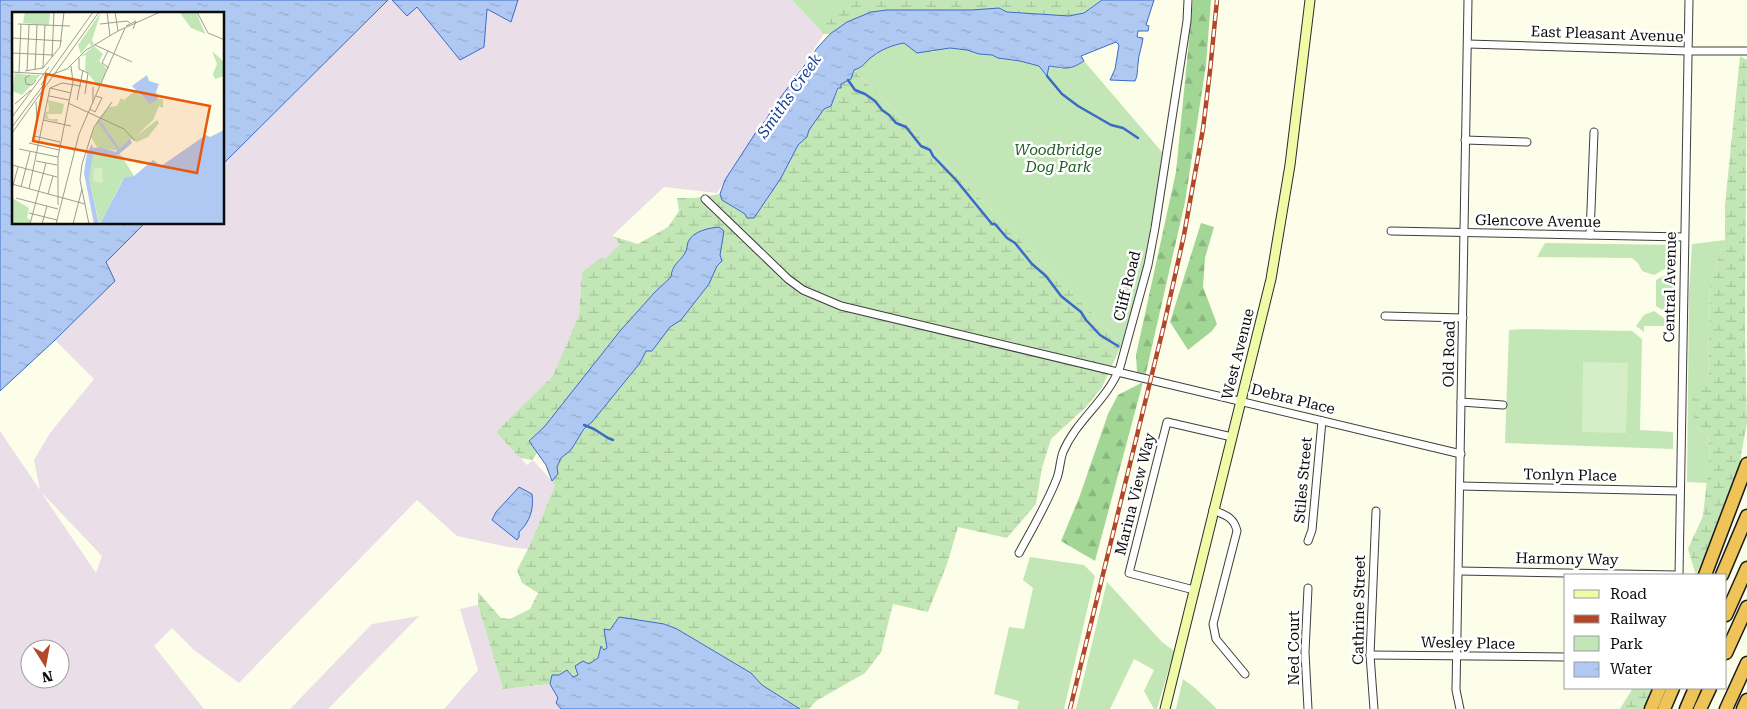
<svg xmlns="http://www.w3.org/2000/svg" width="1747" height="709" font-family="'Roboto Serif',serif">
<defs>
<pattern id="forest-firs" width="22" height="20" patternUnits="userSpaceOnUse" patternTransform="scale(1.25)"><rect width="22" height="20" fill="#a2d695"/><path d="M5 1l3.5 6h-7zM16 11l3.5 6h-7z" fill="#8ab67f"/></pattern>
<pattern id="wetland-marsh" width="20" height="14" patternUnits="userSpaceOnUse" patternTransform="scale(1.25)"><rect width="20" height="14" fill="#c2e6b5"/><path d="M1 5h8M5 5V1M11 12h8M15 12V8" fill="none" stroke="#a5c49a"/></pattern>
<pattern id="water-ripples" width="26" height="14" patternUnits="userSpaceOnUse" patternTransform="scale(1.25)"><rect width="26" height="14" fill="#b0c9f3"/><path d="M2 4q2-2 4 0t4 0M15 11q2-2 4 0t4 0" fill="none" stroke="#96abcf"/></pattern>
</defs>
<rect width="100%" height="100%" fill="#fdfee9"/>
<g fill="#eadfe8" fill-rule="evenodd">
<path d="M388,0h4l15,16 9,-10 44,54 27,-51 23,13 8,-22h274l32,34 -107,159 -53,-6 -52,49 8,8 -15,16 -23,12 -3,43 -26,62 -57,55 31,33 6,-5 19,21 3,5 -27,63 -20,-2 -51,-11 -40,-36 -178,183 -45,-33 -22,-22 -18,18 50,63h-204v-278l40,59 -6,-30 16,-27 44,-54 -39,-39 60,-59 -9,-19 38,-38h80v-61zM43,494l59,62 -6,17 -53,-78zM30,649h30v30h-30z"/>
<path d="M478,605l25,84 47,-5 9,14 -3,5 5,6h-117l34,-39 -18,-61z"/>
<path d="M419,616l-91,93h-38l82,-85z"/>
</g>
<g fill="#c2e6b5">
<path d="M792,0h310l-255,22 -17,12h-6z"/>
<path d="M903,43l31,9 5,-4h11l17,2 12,4 13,1 6,3 22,3 19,5 17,1 4,2 20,-5 4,-3 78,91 -9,75 -11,55 -20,62 -268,-274c12,-4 10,-8 19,-14 9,-7 20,-10 30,-13z"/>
<path d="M1725,240l-15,42 -2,103 -13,39 13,12 2,15 -3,32 -20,-1 2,-189 3,-49z"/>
<path d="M1545,243l132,2v17l-23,13 -12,-4 -4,-8 -6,-5 -95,-1z"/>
<path d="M1677,269l-1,49 -20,-12v-26z"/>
<path d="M1654,311l20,14 1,1h-31v6l-8,-6 8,-11z"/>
<path d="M1524,329l108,2 10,8 -2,91 33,2v17l-168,-6 4,-113z"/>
<path d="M1030,557l54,8 11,11 -31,133h-47l2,-8 -25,-7 15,-67 15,2 9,-41 -10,-8z"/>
<path d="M1107,582l55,60 12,9 -17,58h-3l-10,-18 10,-21 -20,-11 -24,50h-34z"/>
<path d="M1183,679l12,9 22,21h-41z"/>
</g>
<g fill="url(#forest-firs)">
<path d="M1193,0h18l-5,65 -21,137 -40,175 -8,-5 -1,-17 40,-183z"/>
<path d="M1201,223l13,4 -9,31 -2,29 14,37 -5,7 -24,19 -18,-28z"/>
<path d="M1143,382l-48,179 -34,-20 18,-43 29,-84 10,-19z"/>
</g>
<g fill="url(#wetland-marsh)">
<path d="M854,0h248l-18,13 -15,3 -62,-4 -8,-4 -27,2h-85l-16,2 -24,10 -17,12h-6l-3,-5c9,-15 16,-27 33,-29z"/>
<path d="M1740,56l7,4 -2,270 2,93 -12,65 -39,87 -8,-26 15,-33 7,-65 -2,-15 -13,-12 -3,-24 16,-15 2,-103 15,-42v-35z"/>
<path d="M854,70l268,274 -20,43 -16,20 -35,32 -9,29 -6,36 -29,34 -49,-11 -11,37 -19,48 -35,-8 -12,48 -16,21 -49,28 -7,8h-9l-38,-24 -11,-12 -74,-44 -13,-5 -45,-6 -9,13 -5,-2 2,19 -3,2 -2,-3 -4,11c-9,6 -15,16 -25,19l-6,-7 -8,5h-7l-2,9 -47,5 -25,-84v-13l23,26 9,1 20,-10 8,-16 -16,-10 -5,-13 11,-21 27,-63 -3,-5 6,-7 -1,-7 4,-9 79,-95 6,-12h6l18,-24 11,-7 28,-36 8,-18 5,-5 -2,-6 1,-7 -35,4 -14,17 -1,8 -16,15 -35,39 -75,95 -16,14 8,13 -4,7 -13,-2 -24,-26 57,-56 26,-61 3,-43 20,-15 3,2 15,-15 -8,-8 26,8 30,-17 11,-16 -2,-13h18l25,-4c5,11 23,19 34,24l27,-40 17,-33 9,-8 2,-7 15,-21 7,-3 10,-22 10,-5z"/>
<path d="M1633,688h22l-8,21h-27z"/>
</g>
<path fill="#d6eec7" d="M1583,362l45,1 -2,70 -44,-1z"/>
<g fill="url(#water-ripples)" stroke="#3b6bc6">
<path d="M0,0h388l-164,163v-149h-210v210h130l-38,38 9,19 -60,59 -55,51z"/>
<path d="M392,0h126l-7,22 -24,-13 -3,38 -24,13 -43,-53 -10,9z"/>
<path d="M1102,0h52l-8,25 3,1 -1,5h-10l-1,6 6,1c-1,9 -5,18 -5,26 -1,7 0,11 -3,17l-25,-1 5,-11 4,-24 -3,-3 -35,14 3,5c-15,10 -20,7 -35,5l-2,10 -8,-10 -19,-5 -22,-3 -6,-3 -13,-1 -12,-4 -17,-2 -33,5 -13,-10c-11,2 -22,6 -31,13 -9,6 -7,10 -19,14l-3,9 -10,5v4h-3l-7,18 -7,3 -15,21 -2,7 -9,8 -17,33 -27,40h-7l-2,-4 -23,-14 -2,-6 5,-14 35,-54 6,-6 6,-11 46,-62 12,-13 17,-12 24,-10 16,-2h85l27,-2 8,4 62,4 15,-3z"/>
<path d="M719,227l5,4 -4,24 2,6 -5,5 -8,18 -28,36 -11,7 -18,24h-6l-6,12 -48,59 -8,7 -13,21 -10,8 -4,9 1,7 -6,7 -6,-16 -17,-24 16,-15 75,-95 35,-39 16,-15c1,-13 8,-14 14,-24 2,-3 2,-7 3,-11 5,-11 21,-14 31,-15z"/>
<path d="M519,487l13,7c2,15 -2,28 -13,38v5l-2,3 -25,-20 4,-8z"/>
<path d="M619,617l45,7 13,5 74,44 11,12 38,24h-239l-5,-6 2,-5 -8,-14 2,-9h7l8,-5 6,7 5,-2 -3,-9 8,-5 6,3 9,-6 3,-12 3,4 3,-2 -3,-19 6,1z"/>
</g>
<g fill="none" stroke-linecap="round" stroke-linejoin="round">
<g stroke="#3b6bc6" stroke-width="2.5">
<path d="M1047,76l15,18 16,12 33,19 12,3 15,10"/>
<path d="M848,80l7,10 10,4 10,7 7,9 7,5 7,8 10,4 15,19 9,4 3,6 23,24 36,44h3l12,14 8,5 17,21 14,12 15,20 20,16 5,8 14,15 18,11"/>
<path d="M584,425l10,4 14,9 5,2"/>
</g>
<defs>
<g id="street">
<path d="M1468,44l220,7h59"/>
<path d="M1465,140l62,2"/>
<path d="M705,199l83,80 15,11 38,16c207,50 413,98 620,148"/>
<path d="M1391,231l293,6"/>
<path d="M1590,235l4,-103"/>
<path d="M1385,316l78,2"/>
<path d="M1461,402l42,3"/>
<path d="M1460,486l220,5"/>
<path d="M1213,510c12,5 21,7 24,21l-24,93 3,15 29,35"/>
<path d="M1308,541l4,-11 10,-109"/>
<path d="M1019,553c13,-24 28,-49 38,-75 3,-8 3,-18 6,-26 14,-33 44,-51 57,-85l28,-102 7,-37 32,-207 1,-21"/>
<path d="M1459,571l217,4"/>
<path d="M1679,575l10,-575"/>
<path d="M1194,590l-65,-17 38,-151 65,15"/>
<path d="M1370,655l196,2"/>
<path d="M1308,709l-3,-57 3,-64"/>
<path d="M1374,709l-4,-54 6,-144"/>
<path d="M1460,709l-4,-19 12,-690"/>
</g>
<path id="secondary" d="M1165,709l106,-430 19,-114 20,-165"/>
<g id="highway">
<path d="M1705,575l42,-111"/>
<path d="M1722,575l25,-59"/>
<path d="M1726,615l21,-47"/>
<path d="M1726,653l21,-46"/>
<path d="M1651,709l9,-21"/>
<path d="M1664,709l9,-21"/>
<path d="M1686,709l9,-21"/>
<path d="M1700,709l10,-21"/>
<path d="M1726,709l21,-46"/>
<path d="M1743,709l4,-9"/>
</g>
</defs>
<use href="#street" stroke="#3e3e3e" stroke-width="9"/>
<use href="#secondary" stroke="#2d2d2d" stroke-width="11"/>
<use href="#highway" stroke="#1c1c1c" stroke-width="15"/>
<use href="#street" stroke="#fff" stroke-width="7"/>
<use href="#secondary" stroke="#effba7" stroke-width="9"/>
<use href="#highway" stroke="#eec357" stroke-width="12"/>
<defs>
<path id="rail" d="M1070,709l94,-384 20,-90 19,-106 7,-58 7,-71"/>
</defs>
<use href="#rail" stroke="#b3472a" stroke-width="4.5"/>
<use href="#rail" stroke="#fff" stroke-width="2.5" stroke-dasharray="8" stroke-linecap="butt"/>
</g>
<g text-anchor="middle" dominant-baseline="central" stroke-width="5" stroke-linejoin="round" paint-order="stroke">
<g font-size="15" fill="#0b0b0b" stroke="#fff">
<text transform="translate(1607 34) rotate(2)">East Pleasant Avenue</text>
<text transform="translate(1538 221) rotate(1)">Glencove Avenue</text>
<text transform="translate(1127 286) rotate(-76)">Cliff Road</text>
<text transform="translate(1670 287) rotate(-89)">Central Avenue</text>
<text transform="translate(1238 354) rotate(-76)">West Avenue</text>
<text transform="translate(1449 354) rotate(-89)">Old Road</text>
<text transform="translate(1293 399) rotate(14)">Debra Place</text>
<text transform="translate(1570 475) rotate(1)">Tonlyn Place</text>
<text transform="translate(1303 480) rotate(-85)">Stiles Street</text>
<text transform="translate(1135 494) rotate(-76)">Marina View Way</text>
<text transform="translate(1567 559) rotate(1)">Harmony Way</text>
<text transform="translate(1359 610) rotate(-89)">Cathrine Street</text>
<text transform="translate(1468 643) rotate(1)">Wesley Place</text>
<text transform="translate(1294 648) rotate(-90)">Ned Court</text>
</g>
<g font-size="15" font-style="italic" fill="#1f5e22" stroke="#fff">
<text x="1058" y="150">Woodbridge<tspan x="1058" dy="17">Dog Park</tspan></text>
</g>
<g font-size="16" font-style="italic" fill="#1b4096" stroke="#fff">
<text transform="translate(789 96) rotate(-55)">Smiths Creek</text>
</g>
</g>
<g transform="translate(12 12)">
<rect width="212" height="212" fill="#fdfee9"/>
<path d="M13,0h25l-1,13 -26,-2zM89,0l-9,28 2,4 -3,2 -2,-3 -8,11 -3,-9zM82,34l9,8 -4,7 8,8 -8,18 -14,-17 1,-15 -6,2zM36,88l16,4 -2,10h-15l2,5h9l-1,3 -13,-3 2,-7 3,-1zM86,108l20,31 -21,-4 -6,-10zM81,142l28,1 13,21 -11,3 -23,45 -11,-47z" fill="#c2e6b5"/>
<path d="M184,0l8,19 2,3 -15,-6 -11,-15zM200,39l12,11v14l-9,3 -2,-5 4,-10zM3,61l13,2h12l-18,20 -10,-4zM123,79l15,12 5,-4h8v9l-4,-2 -6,14 -19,18 23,-18 2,3 -11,14 -11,5 -6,-3 -13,12 -20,-31 11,-13 8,-1 4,-8 3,2zM84,140l25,3h-26l-5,24 8,34 7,-3 -6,12 -10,-43 3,-22zM0,186l17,10 -2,10 4,2 -1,3 -18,1z" fill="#c2e6b5"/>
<path d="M82,156h8l1,15 -10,-2z" fill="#d6eec7"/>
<path d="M135,63l2,6 10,3 -3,8 2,7 -8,5 -18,-18zM212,118v94h-124l24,-46 10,-2 19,-16 8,6 45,-31 4,2zM118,127l2,4 -14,12 -25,-1 -4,25 10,45h-5l-10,-51 3,-20 5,-9 1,4 7,-1 16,5z" fill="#b0c9f3"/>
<path fill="none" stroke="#b0c9f3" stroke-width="2.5" d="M87,109l20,29"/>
<path fill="none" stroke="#9c9d90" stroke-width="1" d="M95,0l3,24M103,0l3,19M185,0l11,21 17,7M6,12l52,2M88,12l27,-3 3,2M0,13v20M114,14l10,-5 -3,8M0,26l50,3M83,33l37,17M96,39l-6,12 7,5M0,41l41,2M40,45l2,-45M67,46v11l9,4 -3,21M31,56l2,-43M23,58l2,-45M13,59l18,-3 17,-21 4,-35M15,59l2,-46M0,60l32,2M7,61l2,-49M41,62l14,-5 19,-19 32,-19 42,-19M18,63l-5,3 1,6 6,1 4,-5M29,73l52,-73M38,76l12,-5 19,3M38,76l21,5M37,84l20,4M65,88l6,-30M24,90l1,17M56,91l56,26 11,12M81,91v-16M3,92l16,-14M78,97l5,3 7,-14 -6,-2M0,105l37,-50M31,108l28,6M0,115l33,-44M0,121l87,-121M22,124l26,6M17,131l30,7M47,134l15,4M7,137l39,8M24,149l21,4M0,153l45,12M0,172l73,20M9,175l9,-35M0,177l6,-22M17,177l21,-101M36,182l5,-18M4,186l42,11M46,193v-48l15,-75 -2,-16M17,201l28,7M18,212l16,-61M30,212l5,-18M44,212l23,-90 46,-106M61,212l9,-35M77,212l-9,-44 2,-16 12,-37 18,-25"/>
<path fill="#e8590c" fill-opacity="0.15" stroke="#e8590c" stroke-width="2.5" d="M34,62l164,32 -13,67 -164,-32z"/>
<rect width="212" height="212" fill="none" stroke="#0b0b0b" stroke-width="2.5"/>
</g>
<rect x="1564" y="574" width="162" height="115" fill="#ffffff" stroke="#9d9d9d"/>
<rect x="1574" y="590" width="25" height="8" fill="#effba7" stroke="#9d9d9d"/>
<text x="1610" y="599" font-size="15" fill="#0b0b0b">Road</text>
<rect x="1574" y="615" width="25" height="8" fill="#b3472a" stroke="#9d9d9d"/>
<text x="1610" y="624" font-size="15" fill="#0b0b0b">Railway</text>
<rect x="1574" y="636" width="25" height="15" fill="#c2e6b5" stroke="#9d9d9d"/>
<text x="1610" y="649" font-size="15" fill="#0b0b0b">Park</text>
<rect x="1574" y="662" width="25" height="15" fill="url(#water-ripples)" stroke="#9d9d9d"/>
<text x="1610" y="674" font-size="15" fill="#0b0b0b">Water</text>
<g transform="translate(45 664) rotate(169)"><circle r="24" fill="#ffffff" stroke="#9d9d9d"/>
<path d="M0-4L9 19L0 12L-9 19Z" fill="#b3472a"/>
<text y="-8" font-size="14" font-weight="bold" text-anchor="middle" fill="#0b0b0b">N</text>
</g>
</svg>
